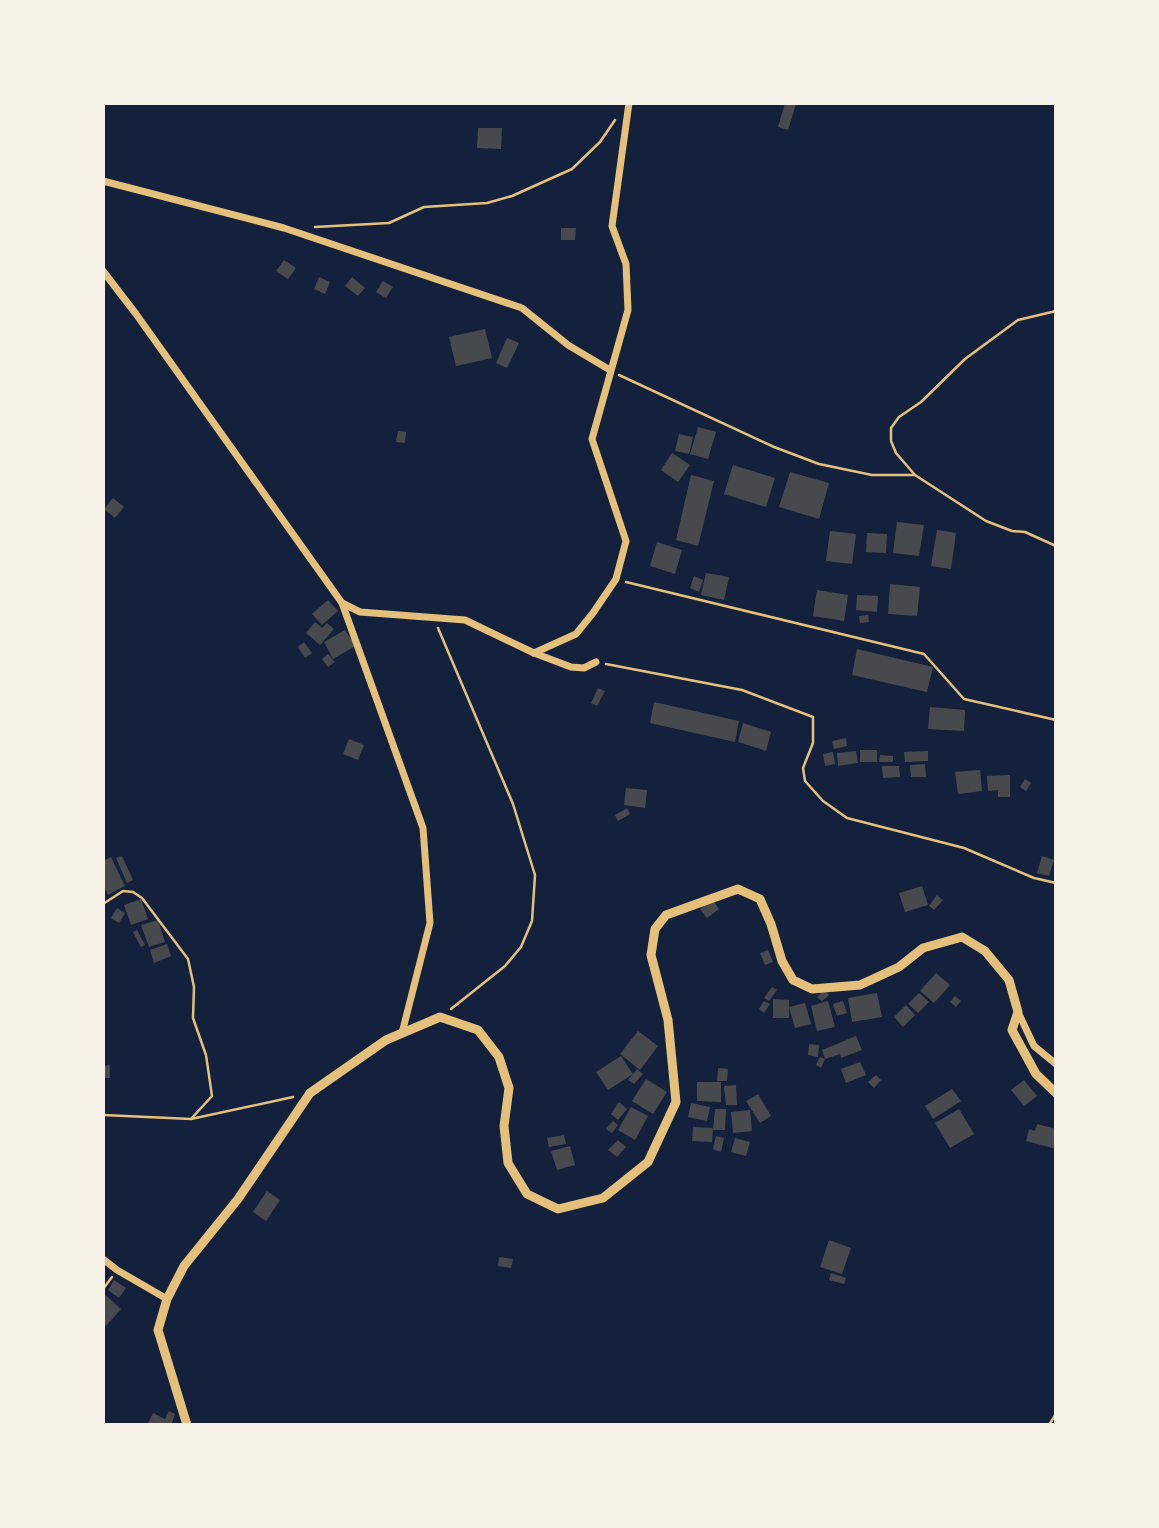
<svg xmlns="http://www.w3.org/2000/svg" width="1159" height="1528" font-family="Spectral,serif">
<rect width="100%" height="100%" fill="#14213d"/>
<g fill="#48494c">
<path d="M785,103l11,1 -8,26 -10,-3z"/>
<path d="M478,128h24l-1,21 -24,-1z"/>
<path d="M561,228h15l-1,12h-14z"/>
<path d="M284,260l12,8 -8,11 -12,-8z"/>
<path d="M319,277l11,5 -5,12 -11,-5z"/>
<path d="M352,277l13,11 -7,8 -13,-10z"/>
<path d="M383,281l10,6 -7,11 -10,-6z"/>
<path d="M485,329l7,29 -36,8 -7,-29z"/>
<path d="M507,338l12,5 -12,25 -11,-5z"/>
<path d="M698,427l18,5 -8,27 -18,-5z"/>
<path d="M398,431l8,1 -1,11 -9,-1z"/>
<path d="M679,434l14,3 -4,17 -14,-3z"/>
<path d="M672,453l18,12 -12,17 -17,-12z"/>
<path d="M733,465l42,13 -9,29 -42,-13z"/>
<path d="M790,472l39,11 -10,36 -40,-12z"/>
<path d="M691,475l23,6 -16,65 -22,-6z"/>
<path d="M113,498l11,9 -9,11 -11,-9z"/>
<path d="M897,522l27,3 -5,31 -26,-3z"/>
<path d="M937,530l19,3 -5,36 -20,-3z"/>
<path d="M830,531l26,3 -4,30 -26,-3z"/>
<path d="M867,533l20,1 -1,19 -20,-1z"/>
<path d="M657,542l25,8 -7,24 -25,-8z"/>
<path d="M706,573l23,4 -5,23 -23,-5z"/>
<path d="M694,576l9,4 -4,12 -9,-4z"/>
<path d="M890,584l30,3 -3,29 -29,-2z"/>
<path d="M817,590l31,5 -4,26 -31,-5z"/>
<path d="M857,595l21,1 -1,16 -21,-2z"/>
<path d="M328,600l10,11 -16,14 -10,-11z"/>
<path d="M868,615l1,7 -9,1 -1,-7z"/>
<path d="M315,622l7,6 5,-5 7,6 -14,16 -14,-12z"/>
<path d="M345,630l10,16 -22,13 -9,-17z"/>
<path d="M304,642l8,11 -7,5 -7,-11z"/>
<path d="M857,649l76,18 -6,25 -75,-17z"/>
<path d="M328,654l7,8 -7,5 -6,-8z"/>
<path d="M598,688l7,3 -8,15 -6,-3z"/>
<path d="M654,702l85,19 -4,21 -85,-19z"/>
<path d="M930,707l35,3 -1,21 -36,-2z"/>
<path d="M743,723l28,9 -5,19 -28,-9z"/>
<path d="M846,738l1,8 -13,3 -2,-8z"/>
<path d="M349,739l15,6 -6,15 -15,-6z"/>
<rect x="860" y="750" width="17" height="12"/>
<path d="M856,751l2,12 -20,3 -1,-13z"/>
<path d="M928,751v10l-23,1 -1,-10z"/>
<path d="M833,752l2,12 -10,2 -2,-12z"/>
<path d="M880,755l13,1v6h-14z"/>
<path d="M925,764l1,13h-15l-1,-12z"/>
<path d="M882,766h17l1,11 -17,1z"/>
<path d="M980,770l2,21 -24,3 -3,-22z"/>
<path d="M1010,775v22h-12v-7l-10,1 -1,-15z"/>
<path d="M1025,779l6,4 -5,8 -6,-4z"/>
<path d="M626,788l21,2 -2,18 -21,-3z"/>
<path d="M627,808l3,6 -12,7 -3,-6z"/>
<path d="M122,856l11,24 -6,3 -11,-25z"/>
<path d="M1042,856l12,4 -5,16 -12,-3z"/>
<path d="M111,857l14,29 -17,9 -5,-10v-24z"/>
<path d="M922,886l6,19 -23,7 -6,-19z"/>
<path d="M937,895l6,5 -9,10 -5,-4z"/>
<path d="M141,899l7,20 -17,6 -7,-20z"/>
<path d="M713,900l6,9 -12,9 -7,-9z"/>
<path d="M117,908l8,5 -6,10 -8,-5z"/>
<path d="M158,920l7,22 -16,5 -8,-22z"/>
<path d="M137,930l8,15 -4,2 -8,-15z"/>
<path d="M167,944l4,12 -17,7 -4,-13z"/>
<path d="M768,950l5,12 -8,3 -5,-12z"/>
<path d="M936,973l14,12 -16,18 -14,-12z"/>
<path d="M772,987l5,3 -8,11 -5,-3z"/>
<path d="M824,990l5,5 -7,6 -5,-4z"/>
<path d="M877,993l5,24 -30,5 -4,-24z"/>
<path d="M919,993l10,9 -11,11 -10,-9z"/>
<path d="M955,996l6,5 -5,6 -6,-5z"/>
<path d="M773,999l16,1v18h-16z"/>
<path d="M764,1001l6,3 -6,9 -5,-4z"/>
<path d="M828,1001l7,26 -18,4 -6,-25z"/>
<path d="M843,1001l4,12 -10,3 -4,-12z"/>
<path d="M805,1003l6,21 -16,4 -6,-21z"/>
<path d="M906,1005l9,10 -12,12 -9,-10z"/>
<path d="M638,1031l20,15 -18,24 -20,-16z"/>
<path d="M856,1036l6,14 -21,8 -1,-4 -15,5 -3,-9z"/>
<path d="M809,1044l10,1 -1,12 -10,-2z"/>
<path d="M621,1056l12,18 -25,16 -12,-18z"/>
<path d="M820,1057l5,2 -4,9 -5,-3z"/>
<path d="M860,1062l6,13 -20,8 -5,-14z"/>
<path d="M110,1065v13h-7v-12z"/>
<path d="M718,1068l10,1 -1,12h-10z"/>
<path d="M637,1069l6,5 -9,10 -6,-4z"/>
<path d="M876,1075l5,5 -7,8 -6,-6z"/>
<path d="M646,1079l21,13 -14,22 -21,-13z"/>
<path d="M1024,1080l13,16 -13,10 -13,-16z"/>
<path d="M697,1082h24v20l-24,-1z"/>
<path d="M736,1085l1,20h-11l-2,-19z"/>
<path d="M952,1089l9,12 -28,18 -8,-13z"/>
<path d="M758,1094l13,22 -11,7 -14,-22z"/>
<path d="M619,1102l8,7 -9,11 -7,-6z"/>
<path d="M691,1103l19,4 -3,14 -19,-4z"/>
<path d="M631,1107l17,9 -13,24 -17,-10z"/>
<path d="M715,1109h11l-1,21h-12z"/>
<path d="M959,1109l15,25 -24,14 -15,-25z"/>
<path d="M750,1110l2,21 -19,2 -2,-21z"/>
<path d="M613,1121l5,4 -6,8 -6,-4z"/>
<path d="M1037,1124l19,5v20l-30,-8 3,-12 6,2z"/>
<path d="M693,1127l20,1 -1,14 -20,-1z"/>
<path d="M564,1135l2,9 -17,3 -2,-9z"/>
<path d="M716,1136l8,2 -3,14 -8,-3z"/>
<path d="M735,1138l15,4 -4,14 -15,-4z"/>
<path d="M618,1140l8,7 -9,10 -9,-7z"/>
<path d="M570,1146l5,19 -18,5 -6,-19z"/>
<path d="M267,1191l13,9 -14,21 -13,-9z"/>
<path d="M829,1240l22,8 -9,26 -22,-7z"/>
<path d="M499,1257l14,2 -2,9 -13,-2z"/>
<path d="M831,1273l15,5 -2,6 -15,-4z"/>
<path d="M114,1280l12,8 -7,10 -11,-8z"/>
<path d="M103,1293l18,16 -15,17 -3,-3z"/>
<path d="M169,1411l6,3 -4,11 -23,-2 5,-10 12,6z"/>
</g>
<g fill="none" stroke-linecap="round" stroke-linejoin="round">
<g stroke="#e5c07b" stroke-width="2.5">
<path d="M315,227l74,-4 35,-16 63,-4 25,-7 60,-27 28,-27 15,-22"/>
<path d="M1056,311l-38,9 -53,39 -44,43 -22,15 -8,11v13l5,12 19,22 71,46 26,10 13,1 31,14"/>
<path d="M619,375l155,72 45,17 53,11h42"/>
<path d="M626,582l298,72 40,45 92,21"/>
<path d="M438,628l75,176 22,71 -3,46 -11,26 -16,19 -54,43"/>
<path d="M606,664l136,26 71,27v26l-10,25 2,13 18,20 24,17 117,30 70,30 22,5"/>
<path d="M103,904l20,-13 10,1 9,6 46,61 6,28 -1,31 13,37 6,41 -21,23"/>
<path d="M103,1115l88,4 102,-22"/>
<path d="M103,1289l9,-12"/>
<path d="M1049,1425l7,-11"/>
</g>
<g stroke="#e5c07b" stroke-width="7">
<path d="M103,181l181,47 238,80 46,37 42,25"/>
<path d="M103,271l33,43 206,289 81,225 7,95 -28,110"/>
<path d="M342,603l18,9 105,8 69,33 37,14 13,1 12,-6"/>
<path d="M534,653l42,-19 17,-21 23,-34 10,-38 -34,-102 36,-129 -2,-46 -14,-38 17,-123"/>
<path d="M1018,1012l16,34 22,18"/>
<path d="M103,1259l14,11 50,29"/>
</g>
<path stroke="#e5c07b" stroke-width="9" d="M187,1425l-29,-95 9,-31 17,-33 54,-67 72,-106 76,-53 54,-23 38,13 21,27 10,31 -5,38 4,37 19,31 31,15 45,-11 45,-36 28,-60 -8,-82 -17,-65 4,-26 11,-14 72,-26 22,10 11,25 11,37 11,19 19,9 48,-4 39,-18 24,-19 39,-11 23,14 24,29 9,32 -6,18 24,44 20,19"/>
</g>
<rect width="1159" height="1528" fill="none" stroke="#f6f1e7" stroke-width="210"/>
</svg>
